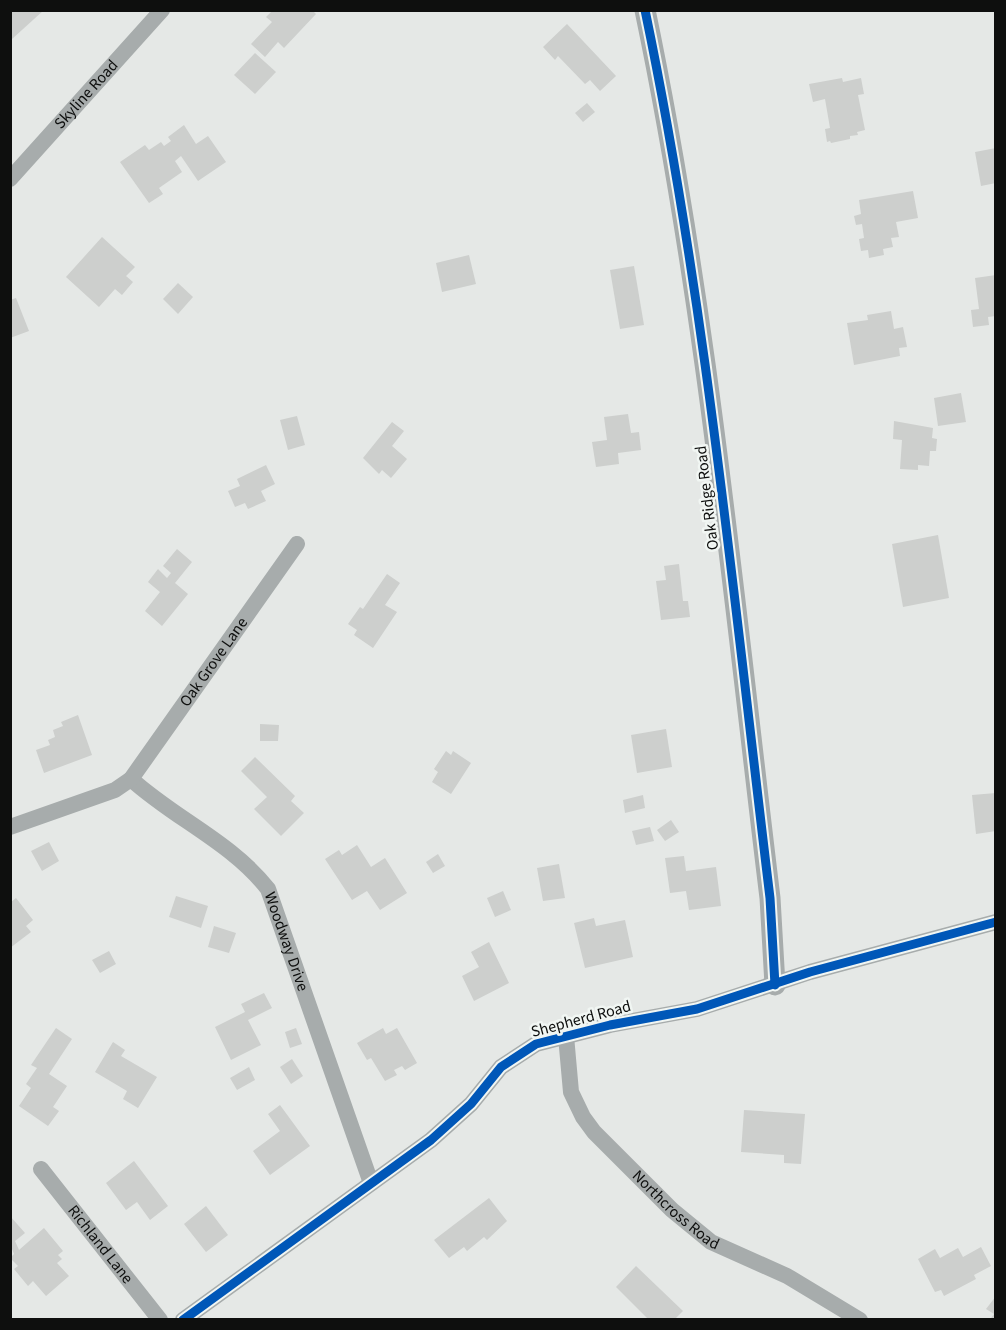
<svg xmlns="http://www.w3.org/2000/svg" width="1006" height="1330" font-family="'Source Sans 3',sans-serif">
<rect width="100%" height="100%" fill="#e5e8e6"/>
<g fill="#cdcfcd">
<path d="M10,10h34l-32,29z"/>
<path d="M273,10h39l4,4 -32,34 -6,-6 -13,15 -14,-13 21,-22 -6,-5z"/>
<path d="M567,24l49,52 -16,15 -10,-11 -5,4 -27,-28 -3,4 -12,-13z"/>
<path d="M255,53l21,19 -21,22 -21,-19z"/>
<path d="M842,78l1,4 18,-4 3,16 -6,1 7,35 -8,2 1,3 -8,1v3l-19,4 -1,-2 -3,1 -2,-13 5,-1 -5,-29 -12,3 -4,-18z"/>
<path d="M587,103l8,9 -12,10 -8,-9z"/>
<path d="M184,125l12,19 12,-8 18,26 -28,19 -17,-25 -6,5 7,11 -23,16 4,6 -14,9 -29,-41 25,-17 4,5 12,-8 3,4 7,-5 -3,-4z"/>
<path d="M996,148v35l-15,3 -6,-34z"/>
<path d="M913,191l5,27 -22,4 3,15 -8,1 2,9 -10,2 1,6 -15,3 -1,-8 -7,1 -2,-12 5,-1 -2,-14 -6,1 -2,-9 7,-2 -2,-14z"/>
<path d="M102,237l33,30 -9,9 7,6 -11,13 -7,-6 -16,18 -33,-30z"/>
<path d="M469,255l7,29 -34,8 -6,-29z"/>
<path d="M634,266l10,59 -24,4 -10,-59z"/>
<path d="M996,275v41l-8,1 1,8 -16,2 -2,-17 8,-1 -4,-31z"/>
<path d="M178,283l15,14 -15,17 -15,-15z"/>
<path d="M16,298l13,33 -19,7v-38z"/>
<path d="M891,311l3,18 9,-2 4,20 -8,1 1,8 -46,9 -7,-42 21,-3 -1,-5z"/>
<path d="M961,393l5,29 -28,4 -4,-28z"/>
<path d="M628,414l3,19 8,-1 2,18 -23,3 1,11 -23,3 -4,-25 15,-2 -3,-23z"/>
<path d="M297,416l8,29 -17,5 -8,-30z"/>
<path d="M894,421l39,7 -1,10 5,1 -1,12h-6l-1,15 -11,-1v5l-18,-1 2,-29 -9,-1z"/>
<path d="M392,422l12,9 -12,15 15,13 -16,19 -9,-8 -3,4 -16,-16z"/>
<path d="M266,465l9,19 -14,7 5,10 -18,8 -3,-6 -10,4 -7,-16 12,-5 -3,-7z"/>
<path d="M938,535l11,63 -46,9 -11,-63z"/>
<path d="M177,549l15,13 -17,21 13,11 -26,32 -17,-15 15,-19 -12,-10 10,-13 9,9 4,-5 -8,-7z"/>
<path d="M679,564l4,37h5l2,16 -29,3 -5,-39 10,-1 -2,-14z"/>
<path d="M387,574l13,9 -15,22 12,7 -24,36 -19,-13 3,-5 -9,-6 12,-17 3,2z"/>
<path d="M78,715l14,40 -48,18 -8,-23 14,-5 -2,-5 7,-3 -2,-7 10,-4 -2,-4z"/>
<path d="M260,724l19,1 -1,16h-18z"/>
<path d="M666,729l6,38 -35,6 -6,-38z"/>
<path d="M446,751l5,4 2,-4 18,12 -20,31 -19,-12 6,-10 -4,-3z"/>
<path d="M255,757l40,39 -4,5 13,12 -23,23 -27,-27 13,-12 -26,-26z"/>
<path d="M996,793v38l-20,3 -4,-39z"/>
<path d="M643,795l2,13 -20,5 -2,-13z"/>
<path d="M671,820l8,12 -14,9 -8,-11z"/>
<path d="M650,827l4,14 -18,4 -4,-14z"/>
<path d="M49,842l10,19 -17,10 -11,-20z"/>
<path d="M357,845l14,22 14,-9 22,35 -27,17 -13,-19 -15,9 -27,-41 14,-9 3,5z"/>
<path d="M438,854l7,12 -12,7 -7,-11z"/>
<path d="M684,856l2,15 30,-4 5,39 -32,4 -3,-19 -16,2 -5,-35z"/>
<path d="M559,864l6,34 -22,3 -6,-33z"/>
<path d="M503,891l8,19 -16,7 -8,-19z"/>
<path d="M176,896l32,10 -7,22 -32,-11z"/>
<path d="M16,898l17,22 -7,6 5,6 -21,16v-45z"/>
<path d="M594,918l2,8 29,-6 8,37 -48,11 -11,-45z"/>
<path d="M214,926l22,7 -7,20 -21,-6z"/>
<path d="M489,942l20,41 -35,18 -12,-25 17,-9 -8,-15z"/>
<path d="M109,951l7,13 -16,9 -8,-13z"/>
<path d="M264,993l8,15 -24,12 13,25 -30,15 -16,-33 30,-15 -4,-8z"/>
<path d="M56,1028l16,11 -23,35 18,12 -14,21 6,4 -11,15 -29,-20 12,-18 -5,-4 11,-16 -6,-3z"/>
<path d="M296,1028l6,16 -12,4 -5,-16z"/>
<path d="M383,1028l3,6 11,-6 20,35 -12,7 -3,-4 -8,4 3,5 -12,6 -14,-23 -4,2 -10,-17z"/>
<path d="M113,1042l12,8 -4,6 36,21 -19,31 -15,-9 4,-8 -32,-19z"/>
<path d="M292,1059l11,17 -12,8 -11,-17z"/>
<path d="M249,1067l6,13 -18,10 -7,-12z"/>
<path d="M280,1105l30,41 -40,29 -17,-24 27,-20 -12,-17z"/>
<path d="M744,1110l61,4 -4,50 -17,-1v-8l-43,-3z"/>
<path d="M134,1161l34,45 -18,14 -13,-18 -11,8 -20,-27z"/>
<path d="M489,1198l18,23 -20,19 -3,-3 -17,14 -3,-4 -15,11 -15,-18z"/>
<path d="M206,1206l22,29 -22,17 -22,-28z"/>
<path d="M10,1216l15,17 -10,8 4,9 25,-22 19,23 -5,4 4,4 -5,4 12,13 -23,20 -13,-15 -5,5 -14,-17 4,-3 -8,-8 4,-4 -4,-10z"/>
<path d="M981,1247l10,19 -17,9 2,4 -32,17 -3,-6 -6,2 -17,-33 17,-10 5,9 18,-10 5,9z"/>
<path d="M636,1266l47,45 -9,9h-25l-33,-33z"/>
<path d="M996,1296v24h-3l-2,-2 3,-4 -8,-5z"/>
</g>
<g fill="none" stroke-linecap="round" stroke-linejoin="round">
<g stroke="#a7acac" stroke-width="16">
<path id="s1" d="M10,179l152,-169"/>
<path id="s2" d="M131,779c44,40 100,63 137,110l103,294"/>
<path id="s3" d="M10,827l105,-37 16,-11 166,-235"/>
<path id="s4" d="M566,1036l5,56 12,25 11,15 78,78 39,32 76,34 73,44"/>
<path id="s5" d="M41,1169l119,151"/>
<path d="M183,1320l248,-180 40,-36 30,-37 35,-23 74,-19 87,-16 113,-37 186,-50"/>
</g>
<path stroke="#a7acac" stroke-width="21" d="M645,10c61,293 89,592 125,888l5,87"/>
<defs>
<g id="cycleway">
<path d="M645,10c61,293 89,592 125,888l5,87"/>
<path d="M183,1320l248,-180 40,-36 30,-37 35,-23 74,-19 87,-16 113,-37 186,-50"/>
</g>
</defs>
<use href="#cycleway" stroke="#f1f6f3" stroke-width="13"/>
<use href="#cycleway" stroke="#0057b8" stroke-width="9"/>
</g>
<g text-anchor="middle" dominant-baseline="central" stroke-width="5" stroke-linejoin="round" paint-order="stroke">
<g font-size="16" fill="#0e0f0e" stroke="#f1f6f3">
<text stroke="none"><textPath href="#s1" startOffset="114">Skyline Road</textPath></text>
<text transform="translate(707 498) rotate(-97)">Oak Ridge Road</text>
<text stroke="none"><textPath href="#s3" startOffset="274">Oak Grove Lane</textPath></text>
<text stroke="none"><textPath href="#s2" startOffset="232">Woodway Drive</textPath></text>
<text transform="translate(581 1019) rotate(-15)">Shepherd Road</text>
<text stroke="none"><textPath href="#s4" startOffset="216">Northcross Road</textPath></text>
<text stroke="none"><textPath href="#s5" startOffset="96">Richland Lane</textPath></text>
</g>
</g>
<rect width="1006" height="1330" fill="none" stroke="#0e0f0e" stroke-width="24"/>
</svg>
